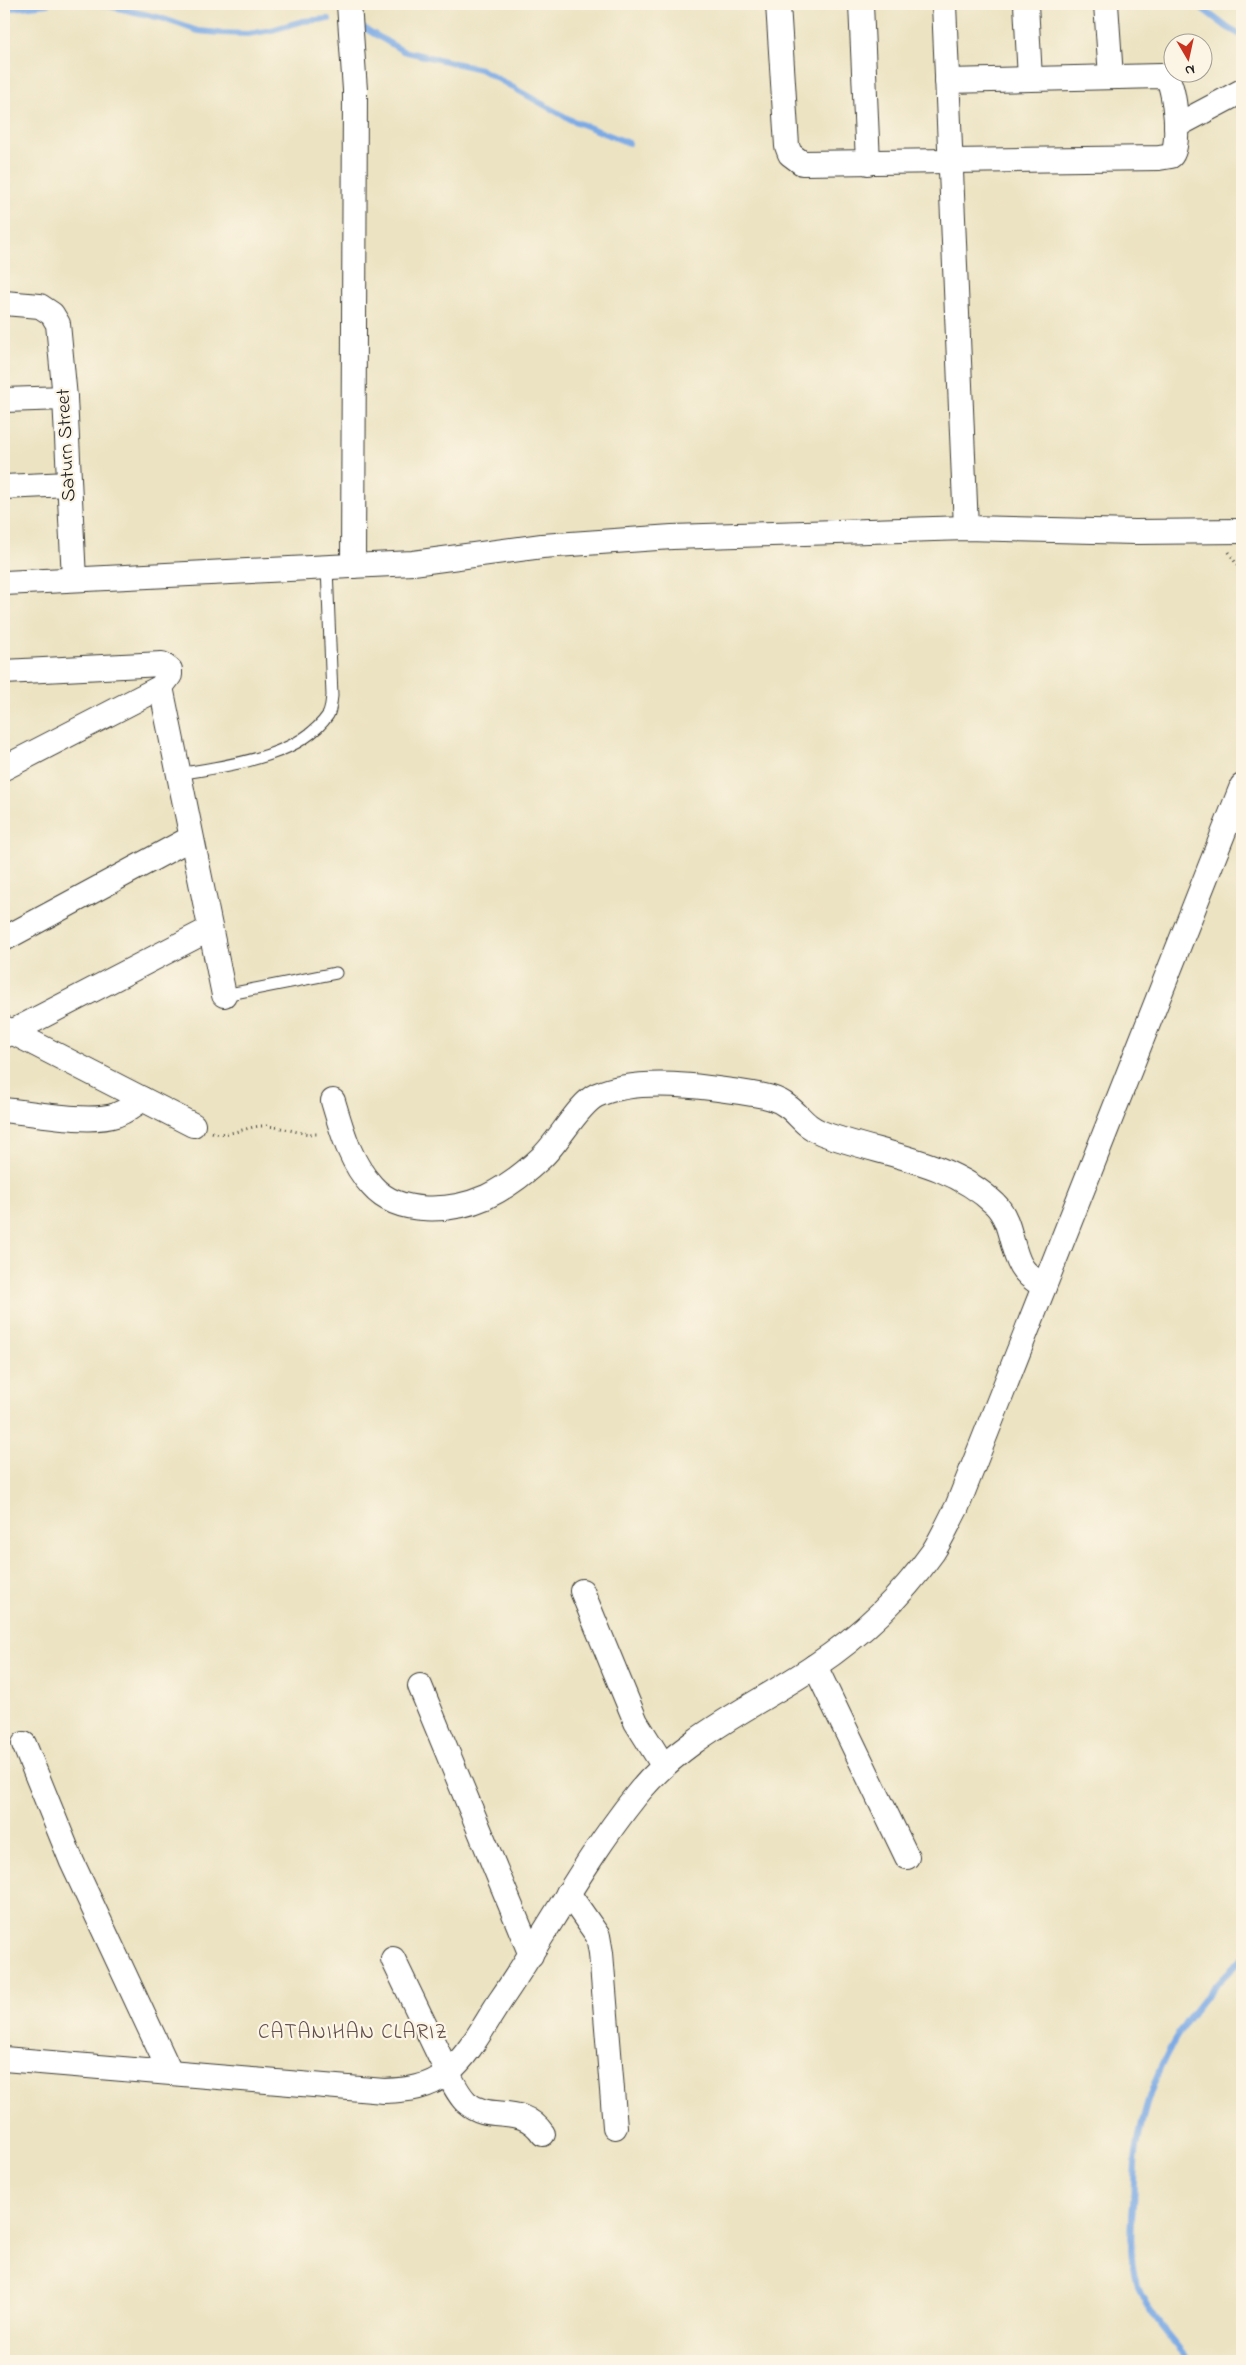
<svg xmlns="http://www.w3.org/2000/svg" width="1246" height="2365" font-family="'Indie Flower',sans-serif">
<rect width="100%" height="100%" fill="#fcf5e5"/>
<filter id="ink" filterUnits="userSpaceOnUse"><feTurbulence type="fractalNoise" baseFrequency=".02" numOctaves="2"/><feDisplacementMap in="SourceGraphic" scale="10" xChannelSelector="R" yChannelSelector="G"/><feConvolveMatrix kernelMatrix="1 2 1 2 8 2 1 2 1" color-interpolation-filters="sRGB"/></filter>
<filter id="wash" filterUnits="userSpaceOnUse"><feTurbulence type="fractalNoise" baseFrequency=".0096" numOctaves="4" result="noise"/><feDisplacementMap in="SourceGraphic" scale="20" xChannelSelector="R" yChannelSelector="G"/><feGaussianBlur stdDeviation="1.12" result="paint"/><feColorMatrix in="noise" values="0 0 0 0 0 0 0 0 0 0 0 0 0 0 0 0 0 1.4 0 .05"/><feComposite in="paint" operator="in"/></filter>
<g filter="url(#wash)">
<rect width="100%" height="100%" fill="#ece3c2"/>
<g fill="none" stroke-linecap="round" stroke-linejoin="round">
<g stroke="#7baae5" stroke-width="6">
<path d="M100,4l61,14 37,13 23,2 27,1 24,-4 31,-9 26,-2"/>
<path d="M1196,4l32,24 14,8"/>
<path d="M4,9l43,-5"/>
<path d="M364,28l39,23 77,18 91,51 58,23"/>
<path d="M1190,2361c-18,-21 -37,-42 -49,-67 -13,-27 -10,-61 -8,-90 1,-19 1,-39 4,-57 13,-78 47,-135 105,-188"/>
</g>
</g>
</g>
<g filter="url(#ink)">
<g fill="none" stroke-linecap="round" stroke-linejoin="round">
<defs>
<g id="lane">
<path d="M178,774c47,-8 121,-16 150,-59 3,-5 3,-13 4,-19l-5,-129"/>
<path d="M224,995l112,-22"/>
</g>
<g id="street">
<path d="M349,4l6,86 -2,476"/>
<path d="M778,4l9,142 3,8 12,9 357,-5 12,-2c10,-10 4,-67 -4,-78l-6,-2 -214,5"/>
<path d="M861,4l7,159"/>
<path d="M944,4l22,524"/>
<path d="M1026,4l4,75"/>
<path d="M1106,4l5,73"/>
<path d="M1176,126l66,-35"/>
<path d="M4,303l36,3 12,8 6,10 7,74 9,181"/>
<path d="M4,400l61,-2"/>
<path d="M4,487l65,-3"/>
<path d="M4,583l409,-20 129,-17 130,-9 294,-9 169,4 107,-1"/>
<path d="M4,672l158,-8 8,6v5l-9,12 -157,81"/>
<path d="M161,687l63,308"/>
<path d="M4,939l187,-101"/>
<path d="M4,1028l189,97"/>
<path d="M4,1036l206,-107"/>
<path d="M333,1101c9,30 17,61 39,85 26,30 80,26 114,11 19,-9 39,-24 55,-39 17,-15 38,-55 56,-63 42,-19 111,-8 156,-1 12,2 24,4 34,12 13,9 17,20 35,27 58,22 126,26 173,71 17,17 15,43 26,62 5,9 15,15 23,21"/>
<path d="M4,1110c29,3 86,14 112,5 10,-4 18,-9 26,-16"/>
<path d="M582,1591l54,131 27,43"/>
<path d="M815,1666l92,191"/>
<path d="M420,1686l111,269"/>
<path d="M24,1744l48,118 98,210"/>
<path d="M568,1893l30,43 3,17 14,174"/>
<path d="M393,1959c16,33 32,66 48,100 7,13 14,32 25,43 24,22 54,-1 77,32"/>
<path d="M4,2059l380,32c24,-1 44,-3 63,-18 23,-19 37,-48 53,-72 46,-67 84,-140 135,-204 46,-59 119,-90 180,-131 45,-30 86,-69 118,-114 9,-14 16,-30 24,-45l285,-721"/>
</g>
</defs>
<use href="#lane" stroke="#3b3a35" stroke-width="13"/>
<use href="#street" stroke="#3b3a35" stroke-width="26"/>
<g stroke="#3b3a35" stroke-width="3" stroke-dasharray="1 4" stroke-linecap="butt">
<path d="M1229,552l13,21"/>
<path d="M212,1132c19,6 35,-7 54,-6 18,1 35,9 53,8"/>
</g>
<use href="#lane" stroke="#fff" stroke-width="11"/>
<use href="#street" stroke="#fff" stroke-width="24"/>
</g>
</g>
<g text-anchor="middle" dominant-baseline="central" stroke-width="4.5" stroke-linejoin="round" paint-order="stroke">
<g font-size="20" fill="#1c1c1c" stroke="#fcf5e5">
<text transform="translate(67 445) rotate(-93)">Saturn Street</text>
</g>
<g font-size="21" letter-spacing="1" fill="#604e4c" stroke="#fcf5e5">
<text x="353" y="2033">CATANIHAN CLARIZ</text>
</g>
</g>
<rect width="1246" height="2365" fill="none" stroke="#fcf5e5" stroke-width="20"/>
<g transform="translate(1188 58) rotate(171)"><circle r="24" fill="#fcf5e5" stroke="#a29e95"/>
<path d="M0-4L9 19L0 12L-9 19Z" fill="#c8321e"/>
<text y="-8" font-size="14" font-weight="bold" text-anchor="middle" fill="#1c1c1c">N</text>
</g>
</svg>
